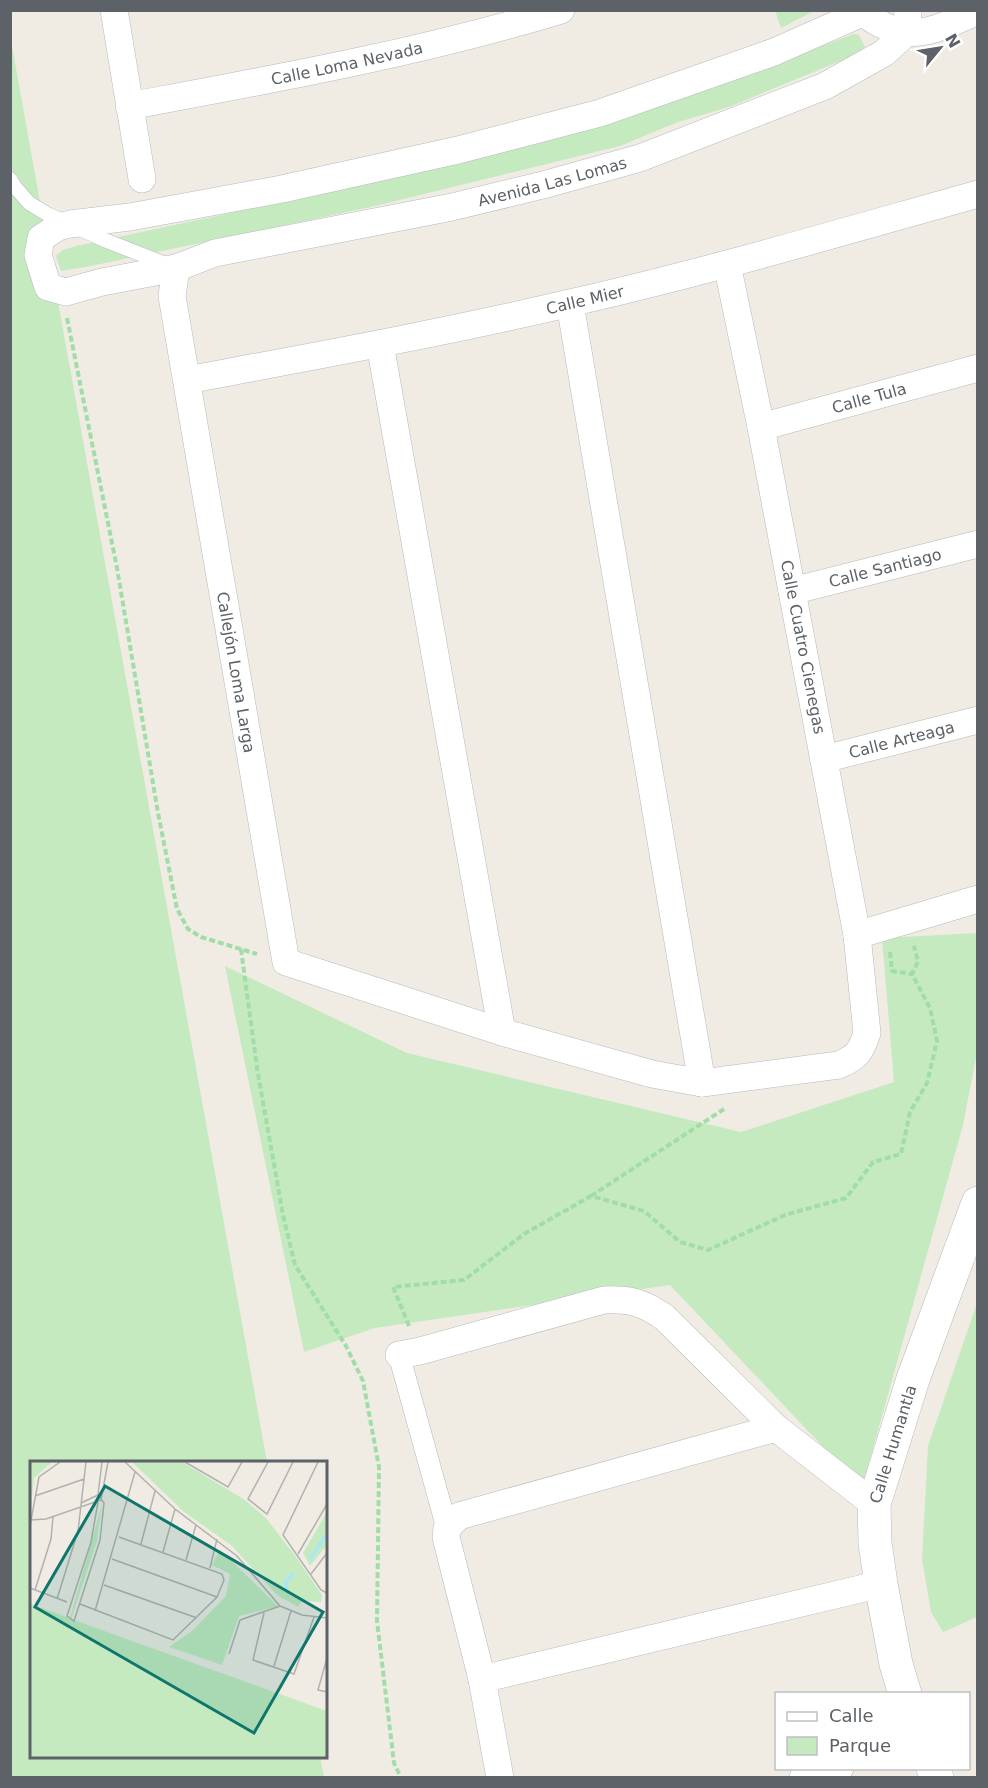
<svg xmlns="http://www.w3.org/2000/svg" width="988" height="1788" font-family="'DejaVu Sans',sans-serif">
<rect width="100%" height="100%" fill="#f0ece4"/>
<g fill="#c5eabf">
<path d="M775,10h39v1l-33,17z"/>
<path d="M854,34l5,1 6,12 -15,10 -121,50 -51,15 -58,24 -249,61 -280,59 -30,5 -5,-15 7,-6 13,-4 272,-58 124,-29 142,-36z"/>
<path d="M10,35l257,1427h-235v294l288,1 4,20h-313z"/>
<path d="M977,933v120l-14,72 -101,363 -192,-203 -295,43 -71,24 -79,-386 182,87 334,79 153,-50 -12,-144z"/>
<path d="M977,1303v314l-34,15 -12,-20 -9,-53 6,-113z"/>
</g>
<g fill="none" stroke-linecap="round" stroke-linejoin="round">
<defs>
<path id="service" d="M10,179l5,8 14,16 18,11 60,27 61,24"/>
<path id="pedestrian" d="M399,1355l48,173"/>
<g id="minor">
<path d="M114,10l28,169"/>
<path d="M858,10c11,7 22,15 33,19 32,11 58,-6 87,-18"/>
<path id="s1" d="M862,13l-88,39 -174,61 -142,37 -176,39 -152,28 -60,7 -12,3 -17,11 -3,17 10,32 18,5 36,-10 74,-14 39,-15 237,-46 91,-22 97,-27 185,-72 59,-33 22,-20 2,-23"/>
<path id="s2" d="M129,106c145,-27 290,-53 432,-96"/>
<path id="s3" d="M176,268l-4,28 114,666 216,70 150,42 50,9 137,-18c18,-8 22,-13 28,-32l-10,-98 -96,-508 -34,-163"/>
<path d="M570,304l132,779"/>
<path d="M380,344l122,688"/>
<path id="s4" d="M187,380c128,-24 256,-47 383,-77 137,-31 272,-71 408,-109"/>
<path id="s5" d="M761,427l217,-59"/>
<path id="s6" d="M792,591l186,-47"/>
<path id="s7" d="M824,759l154,-39"/>
<path d="M857,935l121,-36"/>
<path d="M399,1355l21,-4 184,-51c26,-1 38,2 60,17l112,111 98,76"/>
<path d="M482,1679l399,-95"/>
<path d="M500,1778l-18,-99 -36,-142 1,-9 12,-12 317,-88"/>
<path d="M803,1778l37,-10"/>
</g>
<g id="tertiary">
<path id="s8" d="M905,1694l-9,-30 -15,-80 -6,-41 -1,-39 39,-125 65,-176"/>
<path d="M933,1768l4,10"/>
</g>
</defs>
<use href="#service" stroke="#b5b9bd" stroke-width="15"/>
<use href="#pedestrian" stroke="#b5b9bd" stroke-width="22"/>
<use href="#minor" stroke="#b5b9bd" stroke-width="28"/>
<use href="#tertiary" stroke="#b5b9bd" stroke-width="34"/>
<g stroke="#a0dda7" stroke-width="4" stroke-dasharray="6 3" stroke-linecap="butt">
<path d="M67,318l50,250 41,245 19,96 11,20 13,8 56,17"/>
<path d="M241,949l16,119 26,147 12,50 51,81 17,35 16,86 -2,154 17,142 7,15"/>
<path d="M890,952l2,19 20,3"/>
<path d="M591,1196l133,-87"/>
<path d="M409,1326l-16,-39 71,-7 60,-46 67,-38 53,15 36,31 28,8 77,-35 61,-17 27,-36 28,-8 9,-42 17,-29 10,-42 -7,-33 -18,-34 6,-12 -4,-16"/>
</g>
<use href="#service" stroke="#fff" stroke-width="14"/>
<use href="#pedestrian" stroke="#fff" stroke-width="21"/>
<use href="#minor" stroke="#fff" stroke-width="27"/>
<use href="#tertiary" stroke="#fff" stroke-width="33"/>
</g>
<g text-anchor="middle" dominant-baseline="central" stroke-width="4.5" stroke-linejoin="round" paint-order="stroke">
<g font-size="16" fill="#5c6267" stroke="#fff">
<text stroke="none"><textPath href="#s2" startOffset="222">Calle Loma Nevada</textPath></text>
<text stroke="none"><textPath href="#s1" startOffset="1424">Avenida Las Lomas</textPath></text>
<text stroke="none"><textPath href="#s4" startOffset="406">Calle Mier</textPath></text>
<text stroke="none"><textPath href="#s5" startOffset="112">Calle Tula</textPath></text>
<text stroke="none"><textPath href="#s6" startOffset="96">Calle Santiago</textPath></text>
<text transform="translate(803 647) rotate(79)">Calle Cuatro Cienegas</text>
<text stroke="none"><textPath href="#s3" startOffset="410">Callejón Loma Larga</textPath></text>
<text stroke="none"><textPath href="#s7" startOffset="80">Calle Arteaga</textPath></text>
<text stroke="none"><textPath href="#s8" startOffset="256">Calle Humantla</textPath></text>
</g>
</g>
<g transform="translate(30 1461)">
<rect width="297" height="297" fill="#f0ece4"/>
<path d="M0,1h22l-18,16 -3,28zM102,1h50l63,38 21,18 30,39 26,38 -1,7 -19,-1 -4,6 -21,-12 -45,-49 -49,-35zM72,43l-5,37 -26,78 256,92v46h-297v-153l40,14zM297,51v33l-17,21 -7,-13zM190,89l58,56 -39,10 -17,49 -53,-18 23,-16 34,-35 4,-22 -18,-9z" fill="#c5eabf"/>
<path fill="none" stroke="#a6e6ff" stroke-width="3" d="M280,98l17,-25M257,131l-1,-11 8,-7"/>
<path fill="none" stroke="#b1b1ae" stroke-width="1.5" d="M95,1l50,47 62,47 43,50 22,9 25,3M155,1l43,25 14,-25M238,1l-20,37 19,15 26,-52M288,1l-35,73 38,55 6,3M68,34l4,-33M5,35l49,-17M68,41l-7,40 -24,74 7,5 26,-81 4,-37 -6,-8M51,42l17,-8M0,59l16,-1 55,-19 7,-38M0,65l9,-49 21,-15M111,83l14,-53M133,91l12,-43M268,93l29,-50M82,98l105,38M156,99l10,-35M180,107l7,-29M281,113l16,-21M74,124l93,33M0,127l37,14M5,129l16,-51 2,-22M27,138l21,-68 8,-69M50,143l93,36 44,-43 7,-17 -2,-6 -103,-37M65,150l40,-139M234,152l-11,47 41,14 20,-57M199,193l11,-34 40,-14M297,197l-9,32 9,2M244,205l17,-55"/>
<path fill="#0f766e" fill-opacity="0.15" stroke="#0f766e" stroke-width="3" d="M75,25l218,126 -69,121 -219,-126z"/>
<rect width="297" height="297" fill="none" stroke="#5c6267" stroke-width="3"/>
</g>
<rect width="988" height="1788" fill="none" stroke="#5c6267" stroke-width="24"/>
<rect x="775" y="1692" width="195" height="78" fill="#ffffff" stroke="#bec0c2" stroke-width="1.5"/>
<rect x="787" y="1712" width="30" height="9" fill="#ffffff" stroke="#bec0c2" stroke-width="1.5"/>
<text x="829" y="1722" font-size="18" fill="#5c6267">Calle</text>
<rect x="787" y="1737" width="30" height="18" fill="#c5eabf" stroke="#bec0c2" stroke-width="1.5"/>
<text x="829" y="1752" font-size="18" fill="#5c6267">Parque</text>
<g transform="translate(940 48) rotate(60)" stroke="#ffffff" stroke-width="4.5" paint-order="stroke">
<path d="M0-4.5L10 22L0 15L-10 22Z" fill="#5c6267"/>
<text y="-9" font-size="16" font-weight="bold" text-anchor="middle" fill="#5c6267">N</text>
</g>
</svg>
